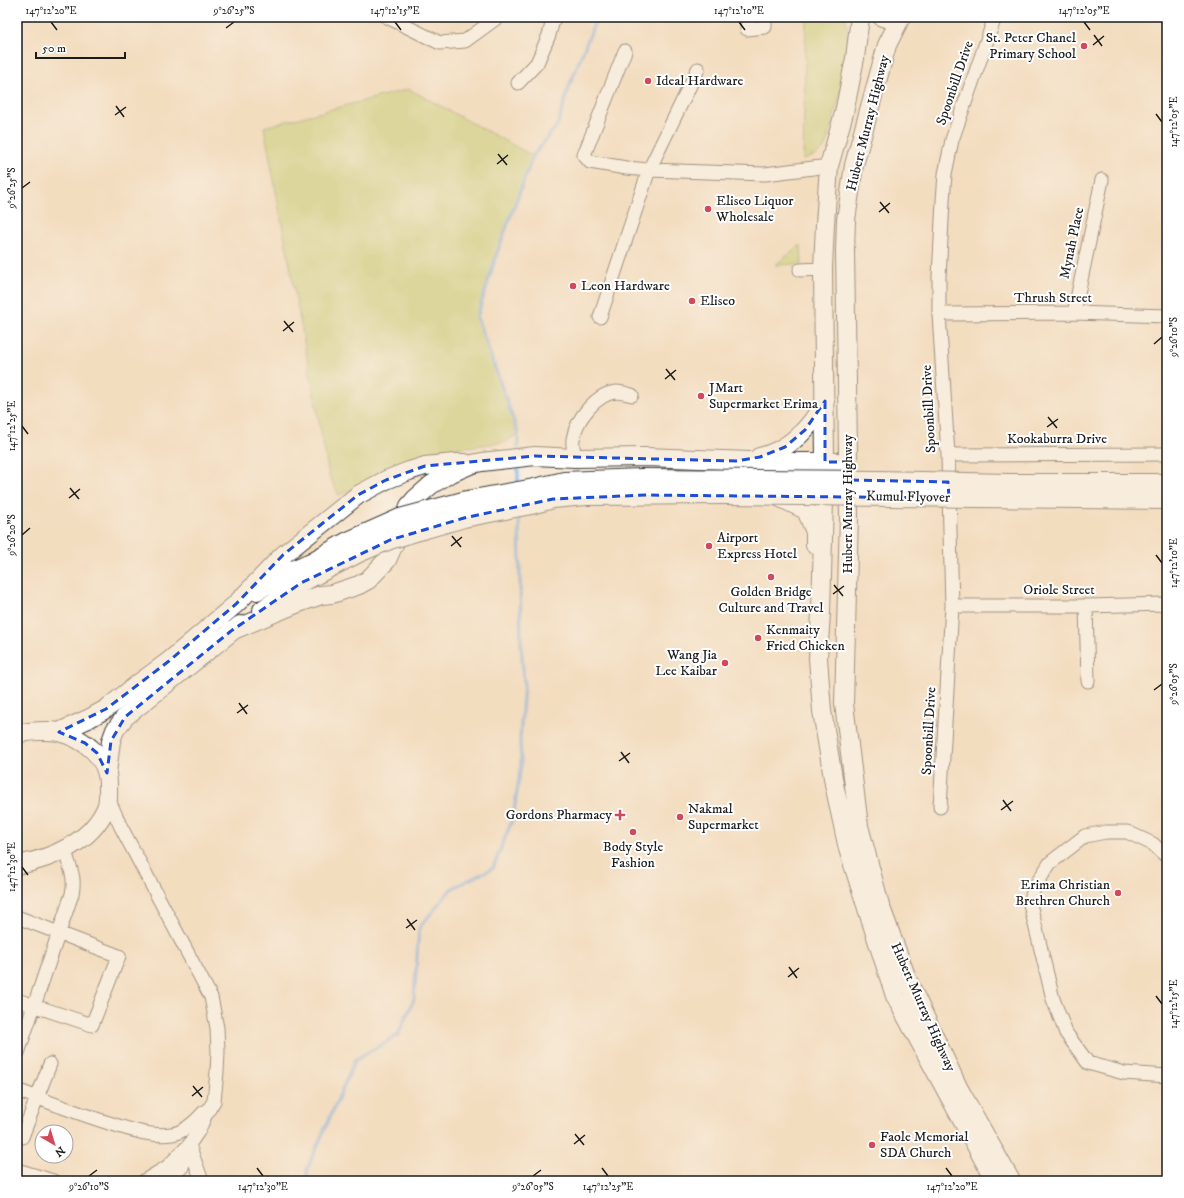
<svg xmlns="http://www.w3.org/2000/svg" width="1184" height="1198" font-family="'IM FELL DW Pica',serif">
<rect width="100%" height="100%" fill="#fff"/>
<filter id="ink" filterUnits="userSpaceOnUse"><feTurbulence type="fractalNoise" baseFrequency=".025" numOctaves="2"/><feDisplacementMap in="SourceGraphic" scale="8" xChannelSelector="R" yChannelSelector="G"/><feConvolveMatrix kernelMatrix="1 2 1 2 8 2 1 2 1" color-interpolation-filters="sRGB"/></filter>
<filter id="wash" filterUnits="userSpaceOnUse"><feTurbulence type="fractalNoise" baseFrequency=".012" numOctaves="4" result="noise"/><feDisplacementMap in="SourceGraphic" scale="16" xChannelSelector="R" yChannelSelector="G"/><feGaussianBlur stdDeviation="0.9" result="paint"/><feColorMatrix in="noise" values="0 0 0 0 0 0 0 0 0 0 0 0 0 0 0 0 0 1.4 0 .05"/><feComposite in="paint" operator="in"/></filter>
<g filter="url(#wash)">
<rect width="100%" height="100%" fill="#f3ddbf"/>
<path fill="#c1cf71" stroke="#6e7646" d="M806,17H846C851,54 841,94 830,130C828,135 827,143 824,148C821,153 810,158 803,160Z
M409,89L533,156L497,253L477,317L518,433L506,442L432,451L339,495L329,475L264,127Z
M801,245L802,264L775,265Z"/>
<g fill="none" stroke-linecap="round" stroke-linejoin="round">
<path stroke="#75a9e2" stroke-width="3.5" d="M518,454V433L477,317L497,253L533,156L558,124L568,89L597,17
M518,464V486
M306,1181L308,1167L355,1060L398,1035L414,999L419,928L451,889L493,868L513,818L521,765L520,739L524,684L521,644L519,512"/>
</g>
</g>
<g filter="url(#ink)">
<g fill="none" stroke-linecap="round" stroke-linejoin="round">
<defs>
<path id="minor" d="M387,17L440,43L465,41L498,17
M748,17L747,29L765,27V17
M625,51L584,155L590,162L626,168L649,170L765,174L829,166
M518,83L537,63L549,35L554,17
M800,270L823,269
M1074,313L1102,180
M939,314L1074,313L1167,316
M600,317L649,170L698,69
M948,455L1167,454
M575,458C574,452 572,444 573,439C576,420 596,393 617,392C621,392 627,394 632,395
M952,606H1086L1167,604
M1086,606L1088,681
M108,798L121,827L211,997L217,1028L218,1052L217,1072L214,1101L206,1114L199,1130L189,1145L182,1167L167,1181
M940,807L952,606L948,455L939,314V277L943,201L945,174L952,140L995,17
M1167,857L1153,844L1127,832H1106L1085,836L1050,863L1034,888L1030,904L1053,999L1066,1033L1088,1063L1124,1073L1167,1076
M17,917L119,956L92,1025L17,1000
M18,1053L72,894C76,875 69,868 65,850
M17,1090C48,1102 80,1114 112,1124C131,1130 152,1137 172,1134C185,1132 196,1121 204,1112
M17,1135L22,1137L50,1064
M17,1170L53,1181
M144,1181L167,1167L189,1145L202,1181"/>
<path id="highway" d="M860,17L855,58L844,113L829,166L825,224L823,269L825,462L821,613L818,658L822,711L834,784L848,849L895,996L995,1181
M882,17L886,18L896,17
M901,17L887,45L854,165L846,220L845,250L849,516L844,704L859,826L880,905L908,981L959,1089L1011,1181
M759,457C789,451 811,427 825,401
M774,495L806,510L815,532V545
M257,591L287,572L311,562
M262,610L301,583L316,575
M231,631L296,604L321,595L332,594L359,585L368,580L387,560L402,526L409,506L415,499L431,485L449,474L472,464L482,462L535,456L575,458L646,457L774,462H837
M59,732L88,719L106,709L139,683L169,661L236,604L283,555L358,495L386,480L409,471L425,466L454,463H465
M17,734C27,731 50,730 59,732C85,739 109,757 108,786C108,793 109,801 106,808C91,842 52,859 17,865
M107,773L111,741L115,730L125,717L240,625"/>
</defs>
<use href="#minor" stroke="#3c3934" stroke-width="15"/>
<use href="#highway" stroke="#3c3934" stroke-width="20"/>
<use href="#minor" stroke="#fff" stroke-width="13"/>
<use href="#highway" stroke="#fff" stroke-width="18"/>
<defs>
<path id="highway-bridge" d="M311,562L346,542L400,518L467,500L534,488L564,481L641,478L878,480L1008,483H1167
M316,575L359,553L390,540L416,532L464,518L531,505L553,499L586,496L723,495L1167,500"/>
</defs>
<use href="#highway-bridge" stroke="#3c3934" stroke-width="20" stroke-linecap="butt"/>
<use href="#highway-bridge" stroke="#fff" stroke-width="18"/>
</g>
</g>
<path d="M0 0H1184V1198H0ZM825,401V462H848L849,480L948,482L949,498L646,495L553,499L464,518L390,540L301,583L231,631L125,717L111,741L107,773L97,753L85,743L59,732L106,709L169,661L236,604L283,555L358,495L386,480L425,466L535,456L736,461L760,457L785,447L805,430Z" fill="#f3ddbf" fill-opacity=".55" fill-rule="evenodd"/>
<path fill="none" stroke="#1d4ed8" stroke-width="3" stroke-dasharray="8 5" stroke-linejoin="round" d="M825,401V462H848L849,480L948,482L949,498L646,495L553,499L464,518L390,540L301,583L231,631L125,717L111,741L107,773L97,753L85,743L59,732L106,709L169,661L236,604L283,555L358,495L386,480L425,466L535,456L736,461L760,457L785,447L805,430Z"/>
<path fill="none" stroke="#1c1c1c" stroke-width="1.5" d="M51,22L57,30M395,22L401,30M739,22L745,30M1084,22L1090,30M226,28L234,22M1094,35L1102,46M1093,45L1104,36M116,106L124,117M1156,114L1162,122M115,115L126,107M498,154L507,165M497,164L508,155M22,188L30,182M880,202L889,213M879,212L890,203M284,321L293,332M283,331L294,322M1154,344L1162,337M666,369L675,380M665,379L676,370M1048,417L1057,428M22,426L28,434M1047,427L1058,419M70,488L79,499M69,498L80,489M22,535L30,528M452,536L461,547M451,546L462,537M1156,555L1162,563M834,585L843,596M833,594L844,586M1154,690L1162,684M239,703L247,714M237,713L248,705M621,752L629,763M619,761L630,753M1003,800L1011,811M1001,810L1013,801M22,867L28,875M407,919L415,930M406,928L417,920M789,967L797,978M788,977L799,968M1156,996L1162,1004M193,1086L202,1097M192,1096L203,1087M575,1134L584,1145M574,1144L585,1135M257,1168L263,1176M602,1168L608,1176M946,1168L952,1176M89,1176L97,1170M533,1176L541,1170"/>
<g fill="#d1495b" stroke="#fff" stroke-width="1.5">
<circle cx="1084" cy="46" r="4"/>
<circle cx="648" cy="81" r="4"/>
<circle cx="708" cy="209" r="4"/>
<circle cx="573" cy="286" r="4"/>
<circle cx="692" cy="301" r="4"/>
<circle cx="701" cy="396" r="4"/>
<circle cx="709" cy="546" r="4"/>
<circle cx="771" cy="577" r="4"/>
<circle cx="758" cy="638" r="4"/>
<circle cx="725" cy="663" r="4"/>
<path d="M618 809h4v4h4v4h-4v4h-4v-4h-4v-4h4z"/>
<circle cx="680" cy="817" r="4"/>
<circle cx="633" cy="832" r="4"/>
<circle cx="1118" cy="893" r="4"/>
<circle cx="872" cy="1145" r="4"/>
</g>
<g text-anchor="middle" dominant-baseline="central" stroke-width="4" stroke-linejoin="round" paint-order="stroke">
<g font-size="14" fill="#1c1c1c" stroke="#fff" text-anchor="start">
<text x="1076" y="38" text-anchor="end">St. Peter Chanel<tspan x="1076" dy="16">Primary School</tspan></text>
<text x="656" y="81">Ideal Hardware</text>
<text x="716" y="201">Eliseo Liquor<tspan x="716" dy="16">Wholesale</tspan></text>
<text x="581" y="286">Leon Hardware</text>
<text x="700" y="301">Eliseo</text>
<text x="709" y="388">JMart<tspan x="709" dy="16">Supermarket Erima</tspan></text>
<text x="717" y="538">Airport<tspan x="717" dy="16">Express Hotel</tspan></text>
<text x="771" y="592" text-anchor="middle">Golden Bridge<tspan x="771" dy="16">Culture and Travel</tspan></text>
<text x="766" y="630">Kenmaity<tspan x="766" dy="16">Fried Chicken</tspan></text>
<text x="717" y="655" text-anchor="end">Wang Jia<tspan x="717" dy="16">Lee Kaibar</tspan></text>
<text x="688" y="809">Nakmal<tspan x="688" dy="16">Supermarket</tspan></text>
<text x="612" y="815" text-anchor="end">Gordons Pharmacy</text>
<text x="633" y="847" text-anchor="middle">Body Style<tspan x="633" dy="16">Fashion</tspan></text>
<text x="1110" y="885" text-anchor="end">Erima Christian<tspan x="1110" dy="16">Brethren Church</tspan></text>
<text x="880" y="1137">Faole Memorial<tspan x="880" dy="16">SDA Church</tspan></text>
</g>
<g font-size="14" fill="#1c1c1c" stroke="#fff">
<text transform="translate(955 83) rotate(-71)">Spoonbill Drive</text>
<text transform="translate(868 123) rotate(-76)">Hubert Murray Highway</text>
<text transform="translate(1072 243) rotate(-78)">Mynah Place</text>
<text x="1053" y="298">Thrush Street</text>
<text transform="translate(929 409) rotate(-93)">Spoonbill Drive</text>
<text x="1057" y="439">Kookaburra Drive</text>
<text transform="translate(908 497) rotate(1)">Kumul Flyover</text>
<text transform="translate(848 504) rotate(-90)">Hubert Murray Highway</text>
<text x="1059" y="590">Oriole Street</text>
<text transform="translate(929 731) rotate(-87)">Spoonbill Drive</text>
<text transform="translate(923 1007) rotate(66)">Hubert Murray Highway</text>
</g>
</g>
<rect width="1184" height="1198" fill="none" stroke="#fff" stroke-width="44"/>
<g transform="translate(54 1144) rotate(142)"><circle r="19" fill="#ffffff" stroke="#a4a4a4"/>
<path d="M0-3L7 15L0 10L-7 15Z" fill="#d1495b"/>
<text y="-6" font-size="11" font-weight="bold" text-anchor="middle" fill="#1c1c1c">N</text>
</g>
<path d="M36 52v6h89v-6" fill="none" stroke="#1c1c1c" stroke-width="2"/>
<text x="42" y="52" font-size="12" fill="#1c1c1c" stroke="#ffffff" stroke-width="3" paint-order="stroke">50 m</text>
<rect x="22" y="22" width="1140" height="1154" fill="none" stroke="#1c1c1c" stroke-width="1.5"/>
<g font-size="10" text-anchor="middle" fill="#1c1c1c">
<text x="51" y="14">147°12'20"E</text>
<text x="234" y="14">9°26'25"S</text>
<text x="395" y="14">147°12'15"E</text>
<text x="739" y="14">147°12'10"E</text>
<text x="1084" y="14">147°12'05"E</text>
<text transform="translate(1173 122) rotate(-90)" y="4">147°12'05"E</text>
<text transform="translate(11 188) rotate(-90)" y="4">9°26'25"S</text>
<text transform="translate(1173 337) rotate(-90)" y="4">9°26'10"S</text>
<text transform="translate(11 426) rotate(-90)" y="4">147°12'25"E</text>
<text transform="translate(11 535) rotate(-90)" y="4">9°26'20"S</text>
<text transform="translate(1173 563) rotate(-90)" y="4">147°12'10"E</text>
<text transform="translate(1173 684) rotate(-90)" y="4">9°26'05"S</text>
<text transform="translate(11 867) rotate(-90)" y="4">147°12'30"E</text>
<text transform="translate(1173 1004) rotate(-90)" y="4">147°12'15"E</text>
<text x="89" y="1190">9°26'10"S</text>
<text x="263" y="1190">147°12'30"E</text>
<text x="533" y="1190">9°26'05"S</text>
<text x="608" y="1190">147°12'25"E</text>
<text x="952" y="1190">147°12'20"E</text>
</g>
</svg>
